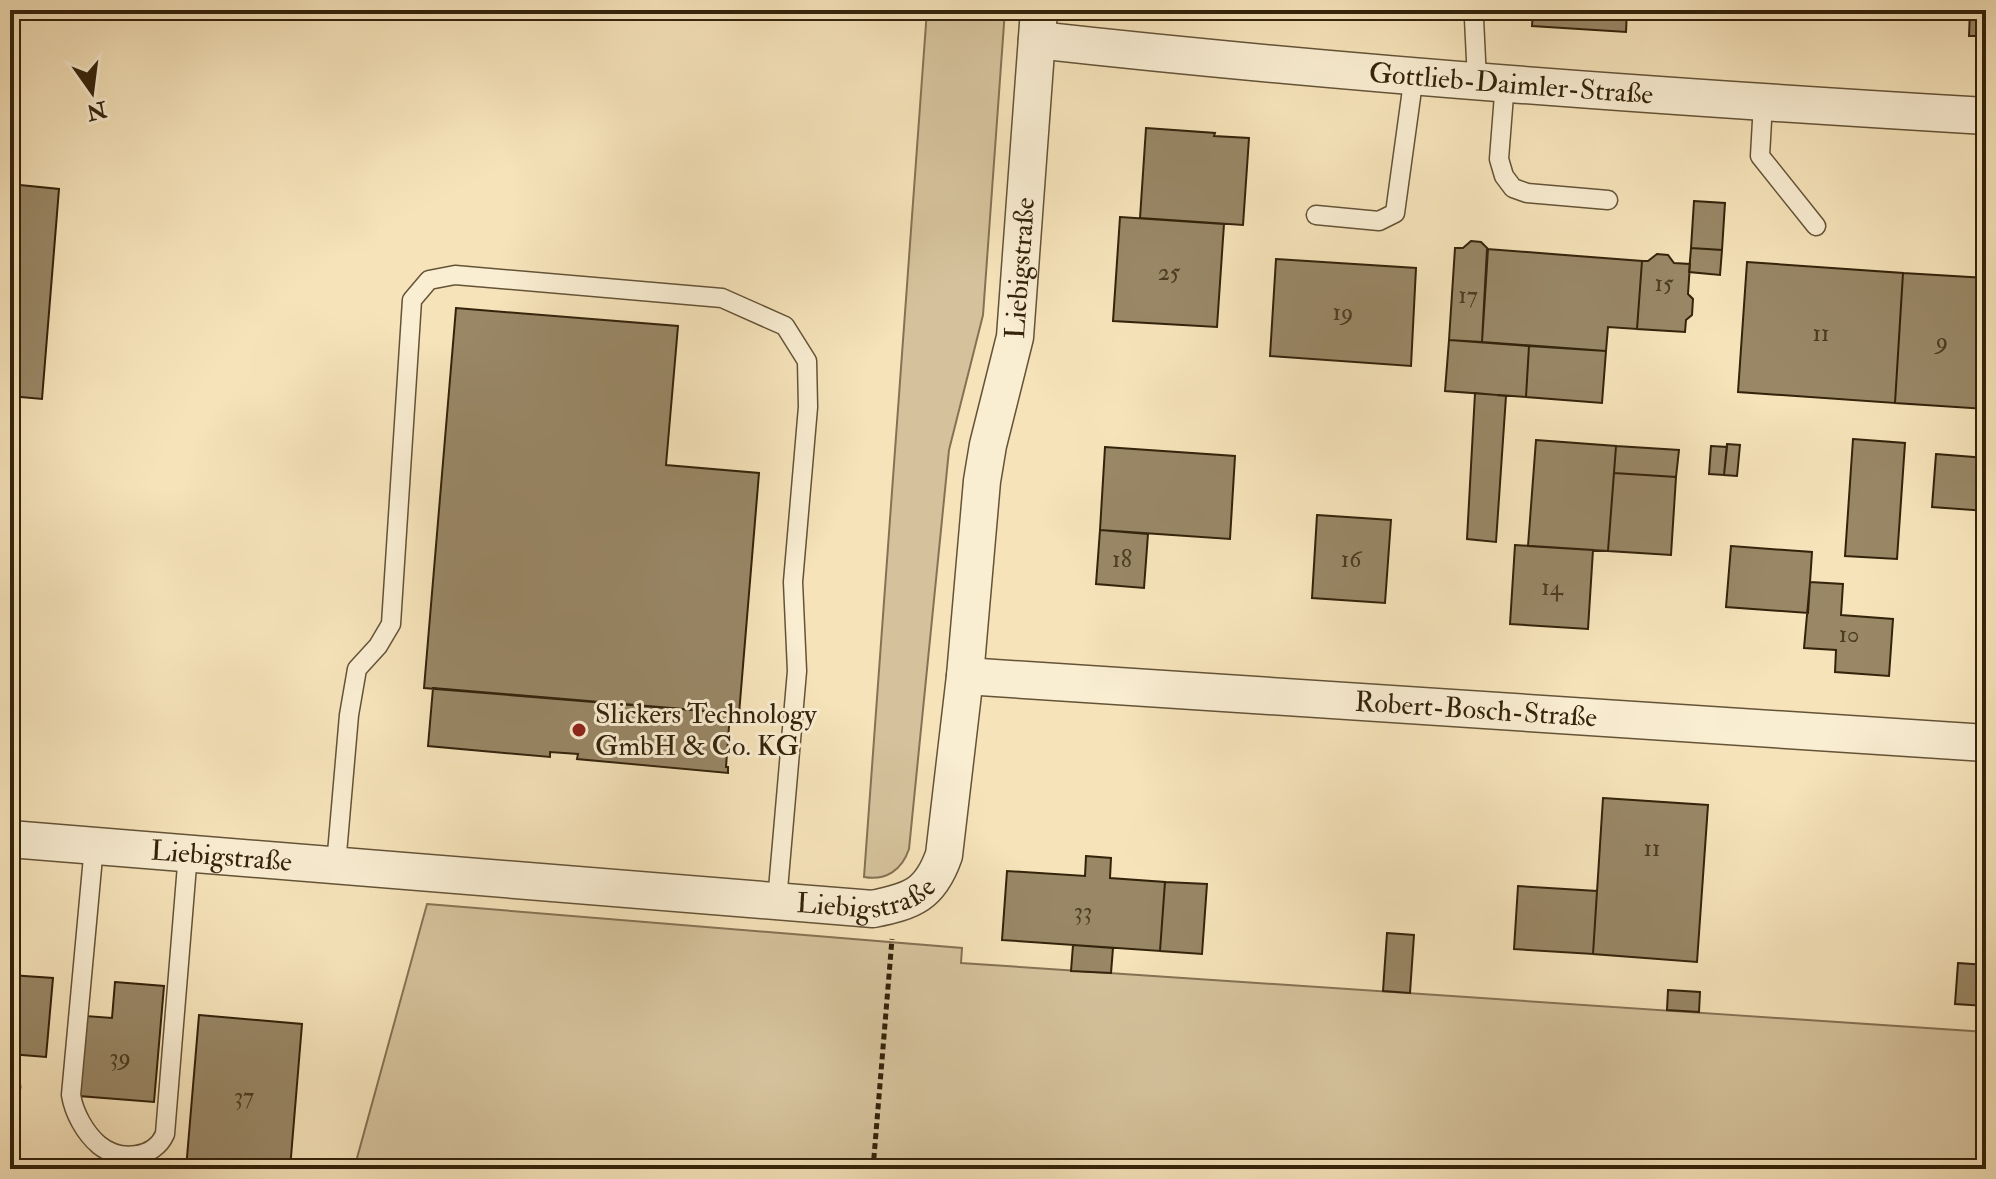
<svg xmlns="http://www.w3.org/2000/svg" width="1996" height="1179" font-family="'IM FELL Double Pica',serif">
<rect width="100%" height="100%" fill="#f6e3ba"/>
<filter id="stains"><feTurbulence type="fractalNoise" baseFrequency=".0025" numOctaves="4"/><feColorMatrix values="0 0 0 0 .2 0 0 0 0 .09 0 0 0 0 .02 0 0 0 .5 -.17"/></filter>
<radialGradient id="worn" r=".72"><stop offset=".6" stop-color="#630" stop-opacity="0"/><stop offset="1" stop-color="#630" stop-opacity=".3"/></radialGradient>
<path fill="#d5c29c" stroke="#847254" stroke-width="2" d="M927,10H1005L983,315L949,450L909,849C902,870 886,881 864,877Z
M427,904L962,948L961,963L1986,1032V1169H354Z"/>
<path fill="#998766" stroke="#34230b" stroke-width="2" d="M544,10H619L544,14Z
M1533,10H1627L1626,32L1532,26Z
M1970,10H1986V36H1969Z
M1146,128L1215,133L1214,136L1249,138L1243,225L1140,218Z
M10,184L59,189L42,399L10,396Z
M1694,201L1725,203L1722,250L1691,248Z
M1120,217L1224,224L1217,327L1113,321Z
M1471,241L1481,242L1488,249L1482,342L1449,340L1455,248H1463Z
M1691,248L1722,250L1720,275L1689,272Z
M1487,249L1642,261L1637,329L1608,327L1606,351L1482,342Z
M1657,254L1668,255L1674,263L1690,264L1688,294L1693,299L1692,315L1686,320L1685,332L1637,329L1642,261H1648Z
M1276,259L1416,268L1411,366L1270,356Z
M1747,262L1903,273L1895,403L1738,392Z
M1903,273L1986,278V409L1895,403Z
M456,308L678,326L666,465L759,473L739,714L424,688Z
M1449,340L1529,346L1526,397L1445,391Z
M1529,346L1606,351L1602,403L1526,397Z
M1475,393L1506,396L1496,542L1467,539Z
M1853,439L1905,443L1897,559L1845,556Z
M1536,440L1616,446L1608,551L1528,546Z
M1727,444L1740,445L1737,476L1724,475Z
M1616,446L1679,450L1676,477L1614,473Z
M1711,446L1727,447L1724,475L1709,474Z
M1105,447L1235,456L1230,539L1100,530Z
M1936,454L1986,458V511L1932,507Z
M1614,473L1676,477L1671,555L1608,551Z
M1317,515L1391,520L1385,603L1312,598Z
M1100,530L1148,534L1144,588L1096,584Z
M1515,545L1593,550L1588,629L1510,624Z
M1731,546L1812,552L1808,613L1726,607Z
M1810,582L1843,584L1841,615L1893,619L1889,676L1835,672L1836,650L1804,648Z
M433,688L730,713L726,767H728V773L577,759L578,754L550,752V757L428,746Z
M1603,798L1708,805L1697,962L1593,954Z
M1086,856L1111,858L1110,878L1165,882L1160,951L1002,940L1007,871L1085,876Z
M1165,882L1207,884L1202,954L1160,951Z
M1518,886L1597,891L1593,954L1514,949Z
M1387,933L1414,935L1410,993L1383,991Z
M1073,945L1113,948L1111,973L1071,971Z
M1958,963L1986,965V1006L1955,1004Z
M10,975L53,978L46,1057L10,1054Z
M115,982L164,986L154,1102L79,1096L86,1016L112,1018Z
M1668,990L1700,992L1699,1012L1667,1010Z
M199,1015L302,1024L290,1169H186Z"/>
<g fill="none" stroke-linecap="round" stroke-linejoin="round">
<defs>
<path id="lane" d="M1474,19L1477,80
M1505,82L1499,159L1504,176L1513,188L1527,193L1608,200
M1763,103L1760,156L1816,226
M1316,215L1379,221L1395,213L1414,75
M94,846L71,1095C74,1113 85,1133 99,1145C120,1162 154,1159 165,1134L188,853
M336,865L349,715L357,669L378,646L391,624L412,300L429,280L455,275L722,298L785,326L807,361L808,407L793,582L797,671L777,901
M10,1087H11"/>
<g id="street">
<path id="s1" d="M1037,40C1352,75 1669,97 1986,116"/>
<path id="s2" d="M965,676L1986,743"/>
<path id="s3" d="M10,839L873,909C912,901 930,895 944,855L965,676L982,481L988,445L1015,337L1039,10"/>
</g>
</defs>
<use href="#lane" stroke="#645337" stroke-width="21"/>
<use href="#street" stroke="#645337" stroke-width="39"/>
<path stroke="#34230b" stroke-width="5" stroke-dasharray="6 4" stroke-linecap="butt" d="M873,1169L892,939"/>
<use href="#lane" stroke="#f9edd2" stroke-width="18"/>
<use href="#street" stroke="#f9edd2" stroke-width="36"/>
</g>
<circle fill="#8f2418" stroke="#f9edd2" stroke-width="3" cx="579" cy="730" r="8"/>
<g text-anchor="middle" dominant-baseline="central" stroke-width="6" stroke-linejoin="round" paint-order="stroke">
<g font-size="24" fill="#4d3c22">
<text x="1169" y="272">25</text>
<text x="1664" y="283">15</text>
<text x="1468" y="295">17</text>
<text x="1343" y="312">19</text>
<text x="1821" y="333">11</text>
<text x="1942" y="341">9</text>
<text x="1122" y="559">18</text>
<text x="1351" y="559">16</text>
<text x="1552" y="587">14</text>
<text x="1849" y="634">10</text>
<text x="1652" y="848">11</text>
<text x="1083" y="911">33</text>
<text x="120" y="1057">39</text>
<text x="244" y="1096">37</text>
</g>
<g font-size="28" fill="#34230b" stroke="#f9edd2">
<text stroke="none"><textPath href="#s1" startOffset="476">Gottlieb-Daimler-Straße</textPath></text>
<text stroke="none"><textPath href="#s3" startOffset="1554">Liebigstraße</textPath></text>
<text stroke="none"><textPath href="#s2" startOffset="512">Robert-Bosch-Straße</textPath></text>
<text stroke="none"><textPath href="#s3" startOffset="212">Liebigstraße</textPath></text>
<text stroke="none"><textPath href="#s3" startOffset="860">Liebigstraße</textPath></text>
</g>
<g font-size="28" fill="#34230b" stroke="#f9edd2" text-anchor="start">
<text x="595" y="714">Slickers Technology<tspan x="595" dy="32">GmbH &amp; Co. KG</tspan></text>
</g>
</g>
<rect width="1996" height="1179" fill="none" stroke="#f6e3ba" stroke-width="40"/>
<rect x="12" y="12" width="1972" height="1155" fill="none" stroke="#34230b" stroke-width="4"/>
<rect x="20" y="20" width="1956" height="1139" fill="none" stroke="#34230b" stroke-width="2"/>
<g transform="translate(92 92) rotate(166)" stroke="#f9edd2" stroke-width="6" paint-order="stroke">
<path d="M0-6L14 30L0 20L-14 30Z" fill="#34230b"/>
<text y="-12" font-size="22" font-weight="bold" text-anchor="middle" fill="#34230b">N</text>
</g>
<rect width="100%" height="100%" filter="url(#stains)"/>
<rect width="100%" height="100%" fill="url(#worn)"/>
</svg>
